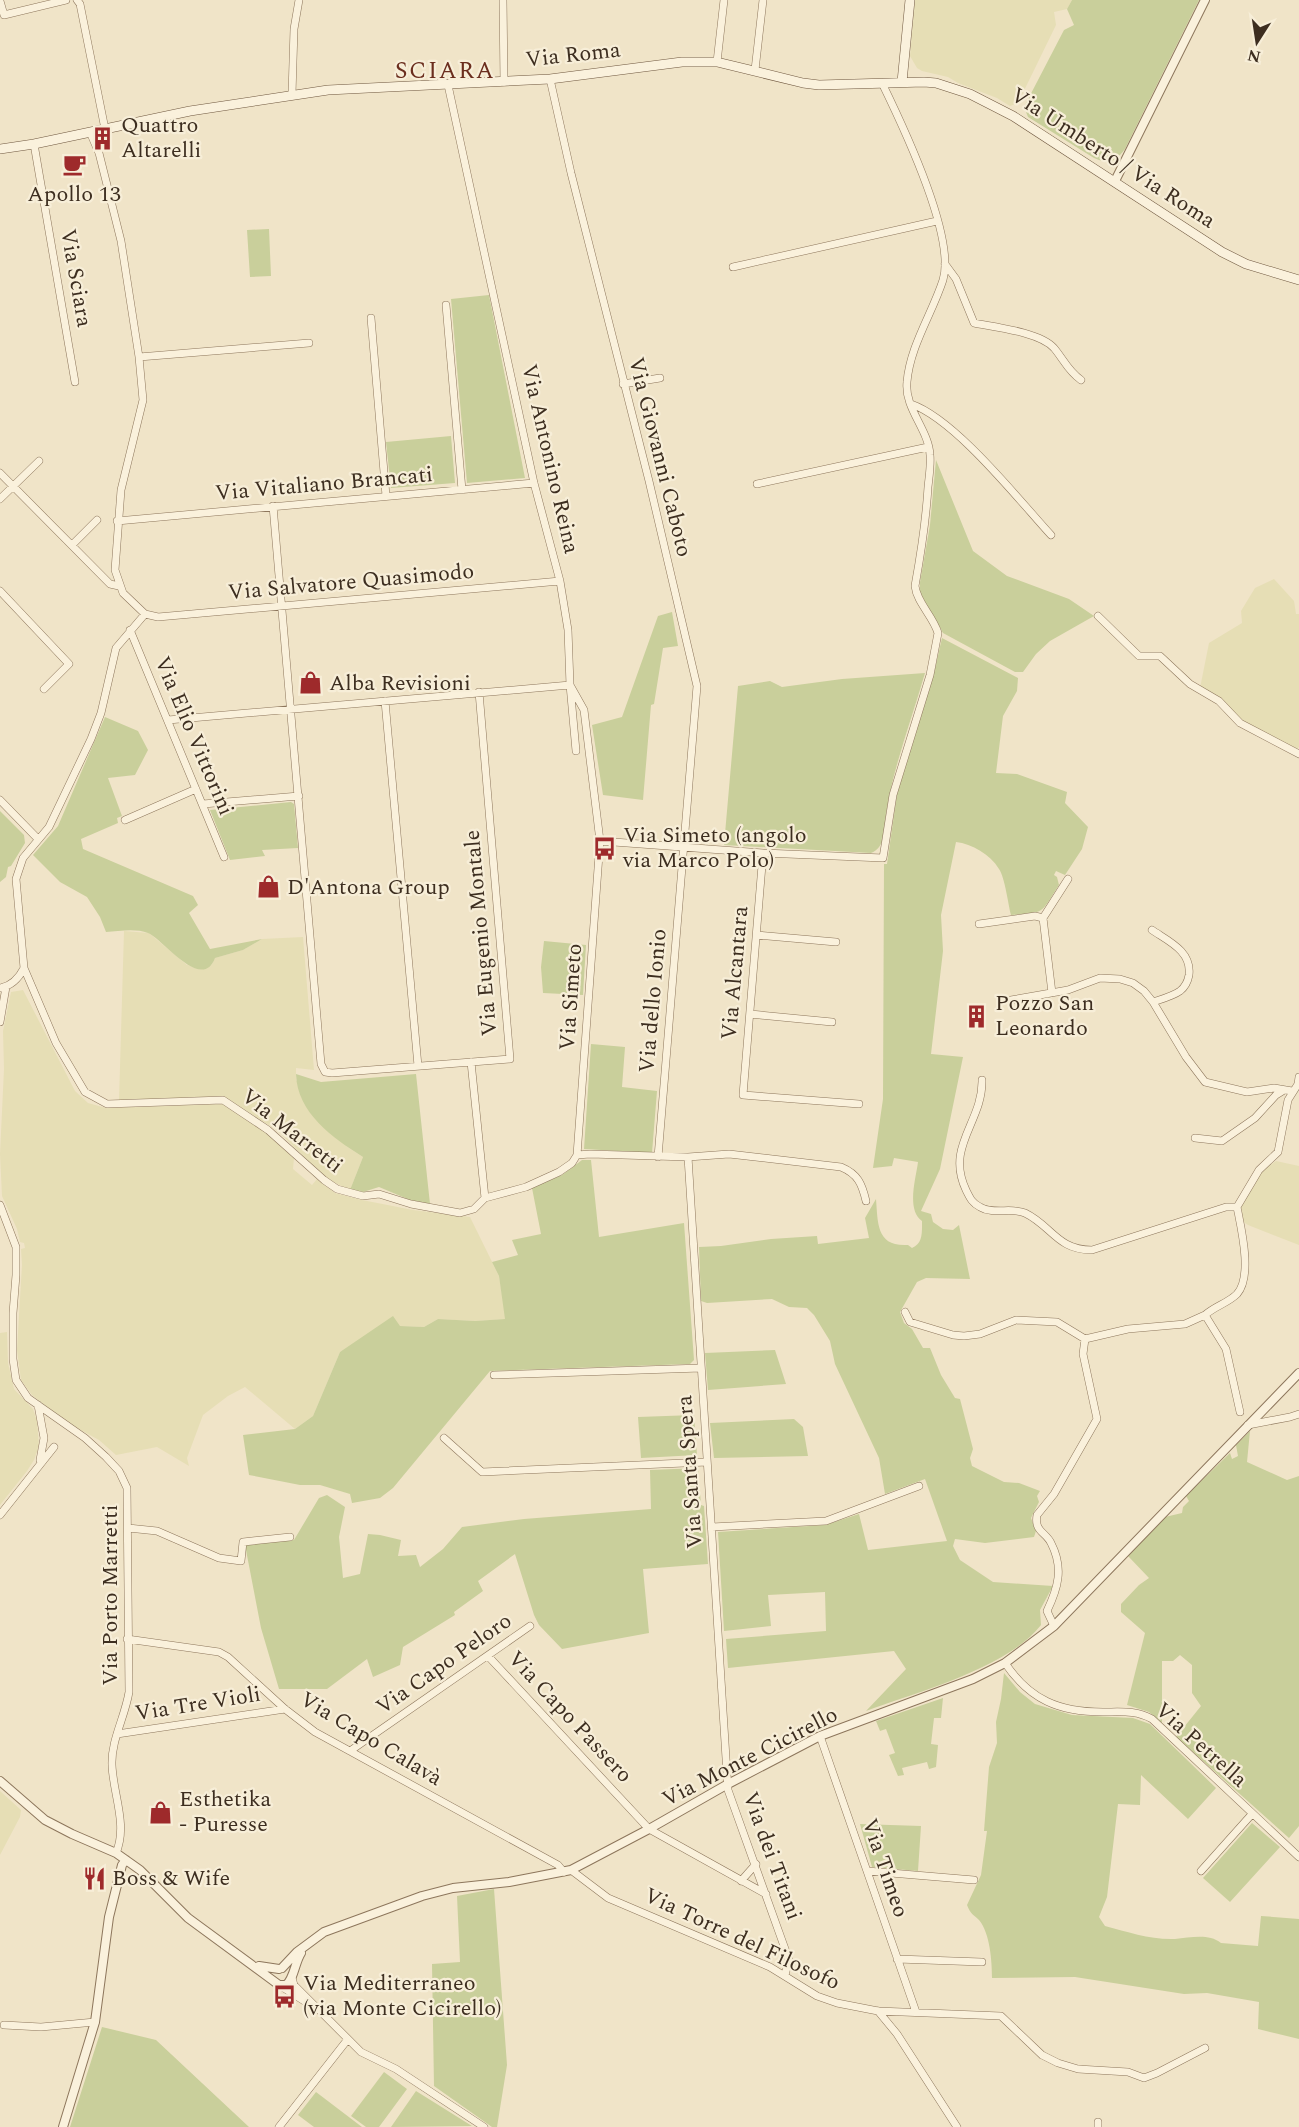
<svg xmlns="http://www.w3.org/2000/svg" width="1299" height="2127" font-family="Spectral,serif">
<rect width="100%" height="100%" fill="#f0e4c8"/>
<path fill="#e6deb5" d="M915,0H1072L1067,9L1054,12L1056,25L1018,103L1010,106L997,98L958,83L948,77L922,71L917,68L910,56Z
M1274,579L1294,601L1296,614H1299V747L1296,750L1244,722L1200,688L1209,643L1242,623L1241,611L1255,588Z
M124,931L149,933L187,965L206,968L212,964L215,958L243,950L262,939L303,937L314,1070L296,1068V1080L346,1146L363,1157L350,1190L325,1178L278,1131L223,1096L119,1101Z
M23,990L75,1091L88,1103L106,1108L226,1104L266,1132L294,1158L293,1169L312,1185L317,1179L335,1193L362,1200L413,1210L470,1217L499,1276L506,1319L475,1321L438,1319L424,1327L400,1326L340,1352L313,1416L295,1429L245,1387L228,1396L203,1415L187,1458L189,1466L157,1447L116,1455L99,1440L66,1422L32,1395L21,1380L17,1350L22,1265L21,1249L25,1248L24,1243L20,1242L17,1229L2,1196L0,1154L4,1069L3,1031L11,992Z
M1276,1161L1299,1166V1245L1248,1225L1242,1221L1241,1205L1262,1171Z
M7,1332L8,1363L14,1389L33,1409L37,1421L39,1446L34,1460L27,1471L0,1505V1333Z
M0,1791L21,1810L20,1817L0,1855Z"/>
<path fill="#c9cf9b" d="M1072,0H1199L1125,149C1115,162 1109,165 1094,158L1028,117L1024,107L1064,30L1074,25L1067,9Z
M269,229L271,276L250,277L247,230Z
M489,295L525,478L467,483L451,299Z
M451,436L455,483L391,488L386,442Z
M936,460L973,551L1007,576L1069,599L1094,616L1050,641L1036,654L1023,672H1015L943,633L920,593V582L930,525Z
M672,612L678,646L663,648L654,704L651,705L643,800L603,795L592,725L622,717L658,616Z
M942,638L1018,678L1017,691L1003,716L996,773L1017,774L1067,792L1065,803L1088,827L1082,849L1065,875L1056,871L1054,875L1057,877L1059,885C1040,914 1047,912 1011,915C1008,903 1005,878 999,869C990,854 972,844 956,842L941,915L943,951L931,1054L963,1057L940,1169L921,1211L931,1214L933,1222L943,1229L953,1230L959,1225L970,1279L926,1278L917,1282L900,1312L904,1323L912,1329L923,1348H930L941,1375L955,1398L960,1399L973,1449L970,1458L972,1466L1004,1482L1019,1483L1040,1491L1037,1496L1039,1502L1031,1518L1036,1531L1034,1537L985,1543L955,1539L953,1546L960,1560L993,1582L1053,1586L1040,1610L1041,1625C1008,1668 917,1692 866,1711L906,1669L894,1651L728,1668L726,1639L826,1631L825,1592L768,1595L771,1626L724,1631L718,1532L825,1525L859,1514L868,1550L947,1541L925,1479L885,1494L879,1458L835,1364L830,1341L814,1315L807,1308L789,1307L772,1299L707,1303L701,1301L699,1247L721,1246L771,1239L817,1236L818,1244L869,1238L865,1218L876,1199C878,1223 876,1247 908,1245L912,1248C923,1244 922,1232 922,1221C906,1210 916,1178 918,1162L894,1158L892,1166L873,1168L883,1099L884,864H887L897,794L933,677Z
M925,673C911,722 891,772 885,822C884,834 884,848 871,853L724,845L738,686L770,681L782,687L842,679Z
M105,717L138,731L148,750L135,775L108,778L122,816L117,818L118,823L81,839L83,849L193,896L198,905L189,913L210,949L262,939L243,950L215,958C202,993 162,938 148,933C136,928 119,931 106,932L100,917L87,897L60,882L33,855L58,826Z
M291,802L294,804L298,848L262,850L265,856L230,860L210,810Z
M0,811L24,835L25,843L11,866L8,867L6,877L0,882Z
M544,941L586,945L583,995L543,993L541,967Z
M591,1044L625,1047L622,1087L657,1091L652,1153L584,1149Z
M296,1074L321,1082L416,1074L430,1204L410,1200L379,1187L363,1192L350,1190L363,1157C333,1138 297,1113 296,1074Z
M582,1160H591L599,1237L684,1223L694,1360L690,1364L490,1371L393,1488L380,1498L352,1503L350,1494L320,1485H300L249,1475L243,1435L295,1429L313,1416L340,1352L393,1316L400,1326L424,1327L438,1319L475,1321L505,1319L499,1276L492,1262L518,1255L512,1240L541,1234L532,1188L562,1175Z
M775,1350L786,1384L708,1390L705,1353Z
M694,1415L697,1455L641,1458L638,1417Z
M794,1419L803,1427L808,1456L714,1458L710,1423Z
M1250,1431L1247,1462L1287,1480L1299,1476V1826L1289,1838L1176,1737L1201,1706L1192,1693V1665L1180,1655L1173,1661H1162V1723L1149,1712L1127,1705L1145,1633L1121,1612V1604L1139,1585L1149,1578L1128,1556L1165,1517L1182,1513L1183,1507L1189,1501L1186,1496L1230,1453L1232,1459L1238,1456L1236,1445Z
M698,1468L701,1505L704,1506L708,1564L643,1569L649,1633L562,1649L539,1625L534,1615L515,1554L478,1581L483,1591L454,1612L455,1615L403,1647L400,1665L373,1677L367,1659L327,1689H279L261,1628L245,1545L294,1540L319,1498L327,1495L345,1507L339,1537L343,1578L360,1574L368,1534L380,1535L401,1540L398,1556L416,1555L420,1567L443,1549L462,1527L524,1519L651,1509L650,1470Z
M1004,1673L1020,1692L1035,1704L1072,1715L1133,1718L1150,1724L1216,1788L1188,1819L1141,1775L1140,1805L1118,1804L1107,1897L1099,1917L1105,1926C1128,1932 1151,1940 1175,1939C1190,1938 1208,1933 1221,1943L1258,1946L1261,1916L1299,1919V2039L1258,2029L1259,2002L1207,1993L1184,1994L1075,1977L992,1978C992,1961 990,1933 979,1920C973,1914 971,1915 967,1905L981,1875L987,1831H984L989,1767L997,1743L996,1722L1001,1699Z
M943,1698L941,1718H934L931,1744L938,1745L936,1767L929,1769L927,1762L902,1768L904,1775L898,1776L889,1755L895,1753L886,1729L880,1731L876,1721Z
M1252,1823L1280,1847L1230,1902L1203,1878Z
M860,1824L921,1826L918,1871L872,1867Z
M494,1889L507,2065L497,2127H492L434,2086L432,1964L460,1962L457,1896Z
M102,2027L156,2040L249,2127H70Z
M384,2072L407,2089L379,2127H366L351,2116Z
M416,2091L472,2126L391,2127Z
M316,2092L362,2127H314L298,2115Z"/>
<g fill="none" stroke-linecap="round" stroke-linejoin="round">
<defs>
<path id="minor" d="M77,0L80,4L105,129
M503,0L504,82
M0,1L4,15L66,0
M717,62L724,0
M755,70L763,0
M550,79L571,173L649,481L697,686L658,1157
M448,85L534,483L560,581L568,630L570,685L584,710L600,841L577,1155
M292,94L294,29L299,0
M90,132L99,153L121,241L139,357L143,400L121,490L115,570L123,593L145,614L158,617L560,581
M34,144L75,382
M945,264L956,279L974,323C994,327 1040,332 1054,348C1064,360 1068,371 1081,380
M733,267L937,221
M446,305L462,490
M371,318L386,496
M139,357L309,343
M623,384L660,378
M911,404C955,419 1018,499 1051,535
M0,473L110,584L119,586
M757,484L928,447
M0,499L39,461
M273,506L321,1064L325,1072L332,1073L510,1059L479,692
M117,521L534,483
M72,545L97,520
M0,591L69,664L44,689
M145,614L116,648L101,713L91,739L49,827L23,858L16,879L24,968L56,1043L85,1092L107,1104L223,1100L268,1130L324,1180L337,1189L363,1196L379,1194L411,1204L460,1213L474,1209L485,1198L526,1187L559,1172L572,1163L577,1155L590,1154L688,1157L729,1154L841,1167C858,1174 862,1184 866,1201
M1098,616L1139,656H1160L1190,684L1219,701L1240,723L1299,754
M130,630L224,857
M385,701L418,1066
M168,720L570,685L576,751
M0,800L38,839
M203,804L299,796
M125,820L196,789
M600,841L763,853L883,858L893,795L930,675L938,633C933,616 917,603 915,586C921,553 926,520 928,487C929,477 931,465 930,455C929,430 904,408 907,382C910,346 932,314 943,280C956,237 902,124 882,83
M763,853L743,1095L859,1104
M979,924L1035,916L1043,918
M1152,930C1168,941 1192,951 1189,975C1188,981 1185,987 1180,991C1173,996 1162,999 1153,1002
M757,935L836,942
M0,988C11,986 19,978 24,968
M1052,993L1043,918L1068,879
M1011,1000L1068,990L1100,978L1120,979L1133,983L1144,991L1153,1002L1186,1057L1205,1082L1247,1092L1274,1088L1292,1091
M750,1014L832,1022
M0,1022L6,987
M471,1062L485,1198
M982,1080C983,1122 945,1146 966,1190C970,1198 972,1203 980,1207C993,1215 1012,1207 1025,1213C1052,1226 1057,1250 1092,1250L1226,1207H1237
M1195,1138L1222,1141L1255,1118L1276,1095L1284,1090
M688,1157L728,1790L789,1960L785,1975
M0,1205L16,1247V1275L13,1313V1359L16,1380L28,1398L85,1438L106,1457L119,1471L127,1488L129,1692C125,1717 111,1740 112,1765C113,1794 128,1825 116,1853
M905,1312L910,1322L953,1335L964,1336L980,1334L1016,1320L1057,1322L1085,1339L1128,1329L1185,1324L1205,1315L1226,1349L1240,1412
M1205,1315C1215,1306 1228,1303 1237,1294C1253,1276 1241,1228 1237,1207L1259,1170L1278,1152L1288,1100L1298,1084L1299,1077
M494,1375L701,1368
M38,1405L44,1438L40,1460
M1248,1425L1290,1417L1299,1414
M444,1438L482,1472L707,1462
M0,1515L54,1447
M712,1527L826,1521L919,1486
M128,1528L157,1531L219,1558L241,1561L243,1542L290,1537
M1054,1626L1047,1611C1058,1588 1064,1568 1051,1543C1046,1532 1034,1532 1037,1515L1054,1494L1097,1419L1083,1354L1085,1339
M127,1639L219,1652L228,1657L285,1709L315,1732L558,1865L564,1872
M488,1656L649,1829L766,1894
M1005,1663C1030,1700 1059,1712 1103,1712C1121,1712 1136,1710 1152,1719L1299,1857
M117,1734L285,1709
M820,1736L916,2012
M350,1751L530,1626
M571,1870L608,1898L770,1967L817,1996L837,2003L878,2011L1001,2016L1042,2055L1058,2063L1078,2069L1128,2072L1144,2078L1157,2073L1205,2048
M867,1871L974,1880
M1201,1871L1252,1814
M741,1881L756,1864
M897,1959L982,1962
M292,1978L294,1985L361,2052L396,2069L484,2127
M279,1985L312,2006
M878,2011L897,2034L957,2127
M4,2025L41,2027L95,2022
M1098,2122V2127
M279,2127L348,2039"/>
<path id="tertiary" d="M1115,181L1205,0
M0,1781L45,1820L72,1834L116,1853L140,1870L188,1918L279,1985H286C294,1979 295,1962 301,1953
M259,1966L279,1969
M282,1968L297,1952L324,1932L422,1896L453,1888L509,1882L571,1870L649,1829L728,1784L820,1736L973,1679L1005,1663L1054,1626L1299,1373
M63,2127L95,2022L109,1917L122,1865L126,1860"/>
<path id="secondary" d="M902,82L910,0
M0,149L34,144L190,111L328,90L550,79L682,62H717L803,83L819,85L924,82L936,83L970,94L1013,116L1222,252L1246,264L1299,280"/>
</defs>
<use href="#minor" stroke="#8d765c" stroke-width="8"/>
<use href="#tertiary" stroke="#8d765c" stroke-width="10"/>
<use href="#secondary" stroke="#6f573f" stroke-width="10"/>
<use href="#minor" stroke="#faf1dc" stroke-width="7"/>
<use href="#tertiary" stroke="#faf1dc" stroke-width="8"/>
<use href="#secondary" stroke="#faf1dc" stroke-width="9"/>
</g>
<defs>
<symbol id="building-bare" viewBox="-9 -9 18 18"><path d="M-4-6H4V6H1V3H-1V6H-4ZM-2.5-4.3h1.7v1.8h-1.7ZM.8-4.3h1.7v1.8H.8ZM-2.5-1h1.7V.8h-1.7ZM.8-1h1.7V.8H.8Z" fill="#9e2a2b" stroke="#f7eed8" stroke-width="2.5" paint-order="stroke"/></symbol>
<symbol id="cafe-bare" viewBox="-9 -9 18 18"><path d="M-5.5-4.5H6V0H3Q3 3.5 0 3.5H-2.5Q-5.5 3.5-5.5 0ZM3-3.2v2h1.7v-2ZM-6 4.5H4V6H-6Z" fill="#9e2a2b" stroke="#f7eed8" stroke-width="2.5" paint-order="stroke"/></symbol>
<symbol id="shop-bare" viewBox="-9 -9 18 18"><path d="M-5-2.5h2.3a2.7 3.5 0 0 1 5.4 0H5L5.5 6h-11ZM-1.5-2.5h3a1.5 2.3 0 0 0-3 0Z" fill="#9e2a2b" stroke="#f7eed8" stroke-width="2.5" paint-order="stroke"/></symbol>
<symbol id="bus-bare" viewBox="-9 -9 18 18"><path d="M-5-6H5V4H4V6H2V4H-2V6H-4V4H-5ZM-3.5-4V0h7V-4ZM-3.5 1.2v1.5H-2V1.2ZM2 1.2v1.5H3.5V1.2Z" fill="#9e2a2b" stroke="#f7eed8" stroke-width="2.5" paint-order="stroke"/></symbol>
<symbol id="restaurant-bare" viewBox="-9 -9 18 18"><path d="M-5-6h1v4h1v-4h1v4h1v-4h1v5L-1.5 .5V6h-2V.5L-5-1ZM5-6V6H3V1.5H1.5Q1.5-4 5-6Z" fill="#9e2a2b" stroke="#f7eed8" stroke-width="2.5" paint-order="stroke"/></symbol>
</defs>
<g fill-rule="evenodd">
<use href="#building-bare" x="86" y="122" width="33" height="33"/>
<use href="#cafe-bare" x="58" y="148" width="33" height="33"/>
<use href="#shop-bare" x="294" y="666" width="33" height="33"/>
<use href="#bus-bare" x="588" y="832" width="33" height="33"/>
<use href="#shop-bare" x="252" y="870" width="33" height="33"/>
<use href="#building-bare" x="960" y="1000" width="33" height="33"/>
<use href="#shop-bare" x="144" y="1796" width="33" height="33"/>
<use href="#restaurant-bare" x="78" y="1862" width="33" height="33"/>
<use href="#bus-bare" x="268" y="1980" width="33" height="33"/>
</g>
<g text-anchor="middle" dominant-baseline="central" stroke-width="4.5" stroke-linejoin="round" paint-order="stroke">
<g font-size="22" fill="#3d2e20" stroke="#f7eed8">
<text transform="translate(573 55) rotate(-6)">Via Roma</text>
<text transform="translate(1113 158) rotate(33)">Via Umberto / Via Roma</text>
<text transform="translate(76 278) rotate(80)">Via Sciara</text>
<text transform="translate(660 457) rotate(76)">Via Giovanni Caboto</text>
<text transform="translate(550 459) rotate(77)">Via Antonino Reina</text>
<text transform="translate(324 484) rotate(-5)">Via Vitaliano Brancati</text>
<text transform="translate(351 582) rotate(-5)">Via Salvatore Quasimodo</text>
<text transform="translate(194 736) rotate(67)">Via Elio Vittorini</text>
<text transform="translate(481 933) rotate(-95)">Via Eugenio Montale</text>
<text transform="translate(735 973) rotate(-85)">Via Alcantara</text>
<text transform="translate(571 997) rotate(-86)">Via Simeto</text>
<text transform="translate(653 1001) rotate(-85)">Via dello Ionio</text>
<text transform="translate(292 1131) rotate(38)">Via Marretti</text>
<text transform="translate(690 1472) rotate(-94)">Via Santa Spera</text>
<text transform="translate(110 1595) rotate(-90)">Via Porto Marretti</text>
<text transform="translate(444 1664) rotate(-35)">Via Capo Peloro</text>
<text transform="translate(198 1704) rotate(-9)">Via Tre Violi</text>
<text transform="translate(570 1717) rotate(47)">Via Capo Passero</text>
<text transform="translate(371 1739) rotate(31)">Via Capo Calavà</text>
<text transform="translate(1201 1745) rotate(42)">Via Petrella</text>
<text transform="translate(750 1757) rotate(-27)">Via Monte Cicirello</text>
<text transform="translate(772 1856) rotate(70)">Via dei Titani</text>
<text transform="translate(885 1868) rotate(71)">Via Timeo</text>
<text transform="translate(742 1939) rotate(25)">Via Torre del Filosofo</text>
</g>
<g font-size="22" fill="#3d2e20" stroke="#f7eed8" text-anchor="start">
<text x="121" y="125">Quattro<tspan x="121" dy="25">Altarelli</tspan></text>
<text x="74" y="194" text-anchor="middle">Apollo 13</text>
<text x="329" y="683">Alba Revisioni</text>
<text x="623" y="835">Via Simeto (angolo<tspan x="623" dy="25">via Marco Polo)</tspan></text>
<text x="287" y="887">D'Antona Group</text>
<text x="995" y="1003">Pozzo San<tspan x="995" dy="25">Leonardo</tspan></text>
<text x="179" y="1799">Esthetika<tspan x="179" dy="25">- Puresse</tspan></text>
<text x="112" y="1878">Boss &amp; Wife</text>
<text x="303" y="1983">Via Mediterraneo<tspan x="303" dy="25">(via Monte Cicirello)</tspan></text>
</g>
<g font-size="24" letter-spacing="1.5" fill="#6b2e1e" stroke="#f7eed8">
<text x="445" y="71">SCIARA</text>
</g>
</g>
<g transform="translate(1257 42) rotate(192)" stroke="#f7eed8" stroke-width="4.5" paint-order="stroke">
<path d="M0-4.5L10 22L0 15L-10 22Z" fill="#3d2e20"/>
<text y="-9" font-size="16" font-weight="bold" text-anchor="middle" fill="#3d2e20">N</text>
</g>
</svg>
